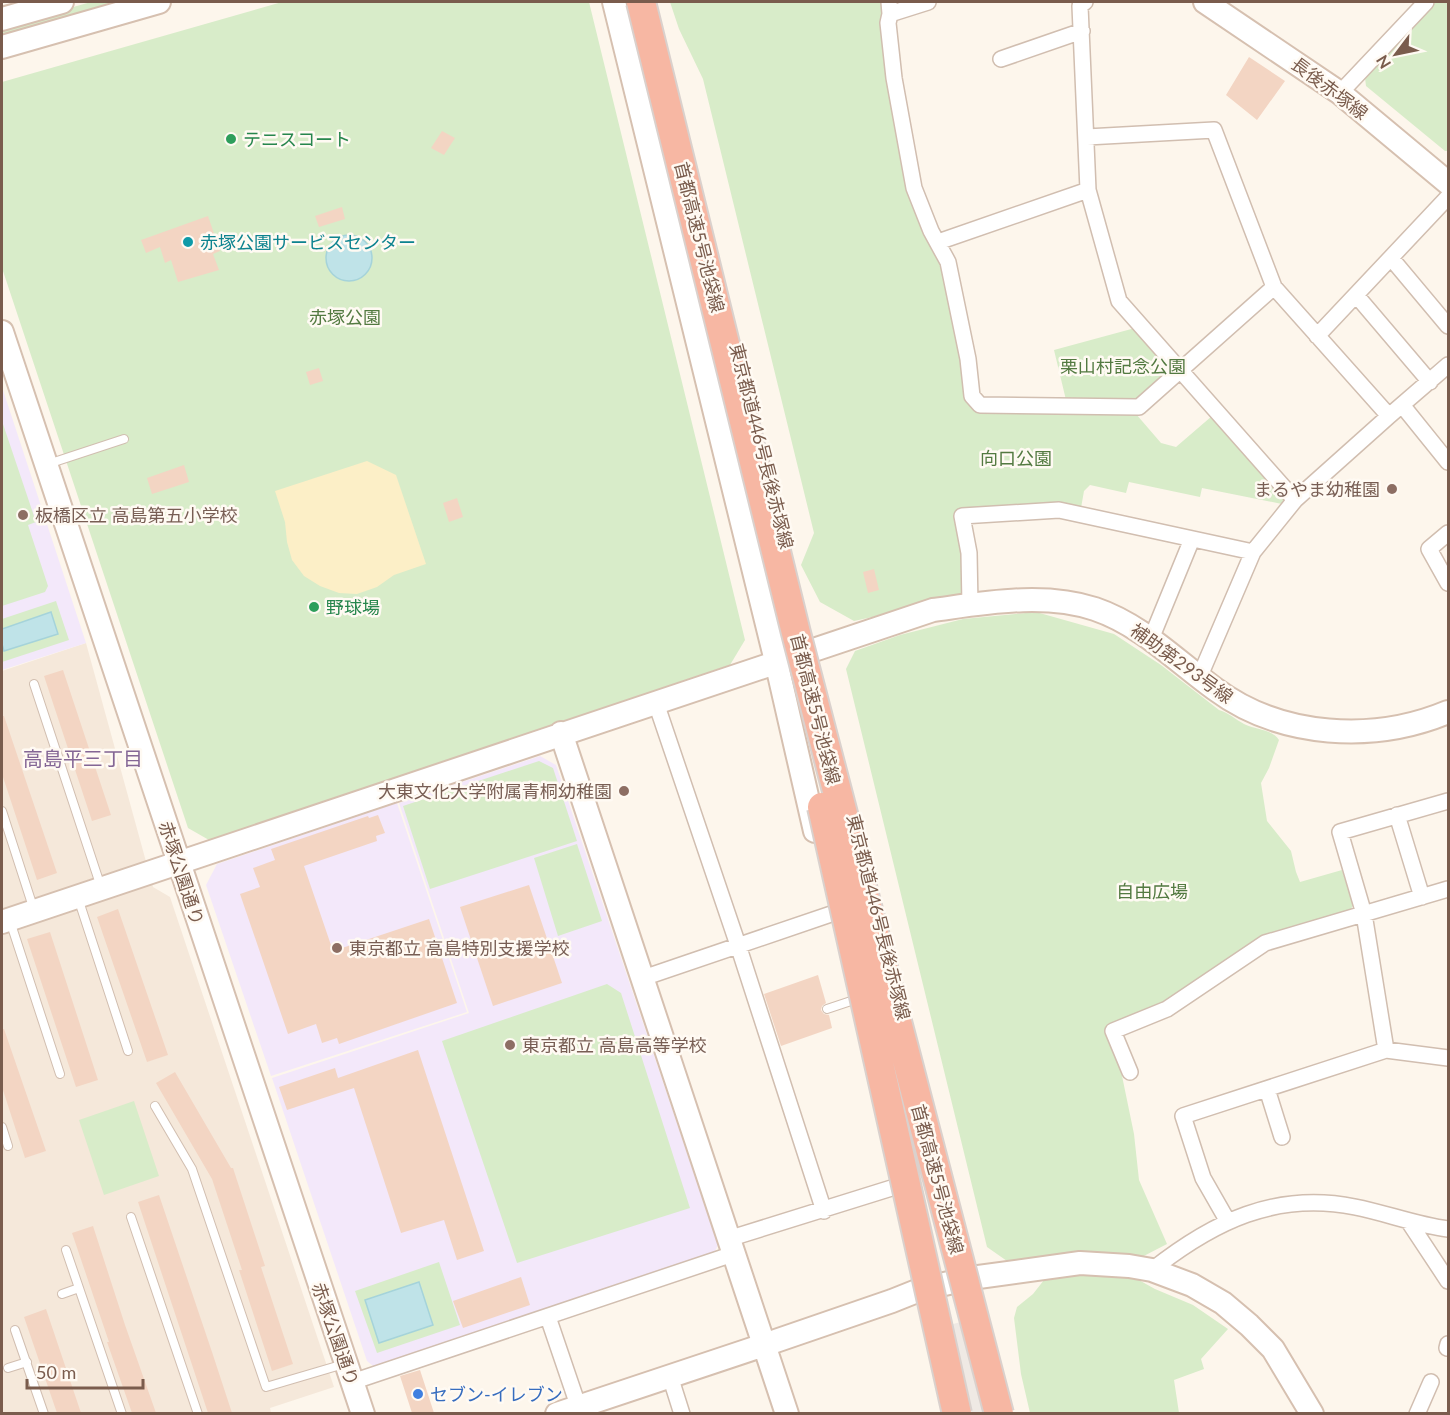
<svg xmlns="http://www.w3.org/2000/svg" width="1450" height="1415" font-family="Lato,'Noto Sans JP',sans-serif">
<rect width="100%" height="100%" fill="#fdf6ec"/>
<path fill="#f5e8da" d="M86,643L153,887L170,897L334,1387L270,1408L271,1413H2V671Z"/>
<path fill="#efe9e4" d="M968,1320L991,1413H968L946,1326Z"/>
<path fill="#f3e8fa" d="M2,387L86,643L2,670Z
M540,756L556,765L718,1245L714,1253L373,1366L367,1361L272,1078L469,1013L399,803Z
M397,803L467,1012L271,1076L206,885L217,864Z"/>
<path fill="#d8ecc9" d="M91,2H128L2,38V27Z
M282,2H589L745,640L730,665L209,840L188,828L2,268V82Z
M670,2H884L885,7L881,15L888,85L907,189L922,230L941,263L961,359L965,398L977,409L1136,414L1161,443L1176,447L1212,416L1284,498L1282,504L1202,488L1200,497L1129,482L1126,493L1090,485L1084,491L1081,508H987L954,512L961,551L962,594L946,596L909,609L854,621L820,602L801,565L814,533L703,79L679,29Z
M1436,2H1448V151H1445L1366,86L1365,78Z
M1135,328L1168,366V373L1142,396L1131,400H1066L1054,350Z
M2,421L36,522L28,525L48,586L45,592L2,606Z
M56,601L69,640L2,662V619Z
M1036,612L1114,634L1161,665L1219,710C1229,713 1235,719 1244,724C1256,730 1272,729 1279,740L1269,768L1261,783L1267,821L1291,851L1296,872L1300,882L1342,870L1353,905L1350,911L1264,936L1155,1008L1104,1030L1121,1071L1134,1134L1139,1180L1167,1244L1136,1260L1007,1261L987,1247L846,669L855,651L900,635L963,619Z
M539,761L553,768L577,841L430,889L403,806Z
M577,844L602,921L558,936L534,858Z
M607,984L621,993L690,1208L517,1263L442,1041Z
M134,1101L159,1176L104,1195L79,1120Z
M439,1262L460,1325L377,1353L355,1291Z
M1076,1272L1128,1274L1155,1289L1193,1305L1228,1329L1201,1359L1204,1369L1174,1380L1179,1413H1030L1021,1374L1014,1318L1017,1307L1033,1294L1044,1280Z"/>
<path fill="#fcefc7" d="M367,461L396,475L426,564L394,575L377,587L357,594L339,593L320,586L304,576L292,560L287,542L285,522L275,491Z"/>
<path fill="#bfe3e8" stroke="#a5d3da" stroke-width="1.5" d="M326 258a23 23 0 1 1 46 0a23 23 0 1 1-46 0Z
M51,612L58,634L4,651L2,644V629Z
M419,1282L433,1325L379,1343L365,1300Z"/>
<path fill="#f3d5c3" d="M1249,57L1285,81L1257,120L1226,95Z
M442,131L455,138L444,155L431,148Z
M342,207L345,219L319,227L315,216Z
M208,216L220,251L213,254L219,270L178,282L171,260L165,263L160,247L146,253L141,240Z
M319,368L323,381L310,385L306,372Z
M184,465L189,482L152,494L147,478Z
M457,498L463,517L449,522L443,503Z
M874,569L879,590L868,593L863,572Z
M63,670L111,815L92,821L44,676Z
M2,716H4L57,873L37,880L2,774Z
M378,815L385,833L376,836L377,841L304,866L333,951L429,919L457,1003L339,1044L337,1038L322,1043L316,1024L288,1034L240,894L260,887L253,868L275,860L271,849L368,816L369,818Z
M529,885L562,983L493,1006L460,907Z
M118,909L168,1055L147,1062L97,917Z
M50,932L98,1080L76,1087L27,939Z
M818,975L826,1003L822,1006L821,1010L824,1014L829,1015L832,1028L781,1046L764,994Z
M2,1029H4L46,1151L25,1158L2,1087Z
M418,1050L484,1251L457,1260L444,1220L401,1233L354,1088L287,1110L279,1087L335,1068L338,1078Z
M175,1072L231,1168H233L265,1266L261,1267L293,1364L272,1371L239,1270H242L212,1179L156,1083Z
M159,1195L212,1352L232,1413H208L138,1202Z
M93,1226L125,1325L156,1413H132L107,1342H109L72,1233Z
M521,1277L530,1305L463,1328L453,1301Z
M46,1309L81,1413H57L24,1317Z
M420,1370L434,1413H412L400,1376Z"/>
<g fill="none" stroke-linecap="round" stroke-linejoin="round">
<defs>
<path id="lane" d="M48,464L124,439
M34,684L101,887
M2,811L34,910
M78,898L128,1051
M10,921L60,1074
M827,1009L854,1000
M155,1106L192,1169L266,1387L344,1364
M2,1127L8,1146
M131,1217L198,1414
M66,1250L122,1414
M62,1294L79,1288
M15,1330L44,1414
M8,1368L27,1362"/>
<path id="street" d="M889,2L890,14L888,23L894,78L914,188L931,231L948,262L968,359L972,396L980,405L1139,407L1274,287
M1085,2L1080,6L1088,190L1119,301L1295,500
M890,14L928,2
M1001,59L1082,31
M1340,93L1426,2
M1087,137L1214,130L1274,287L1389,416
M938,242L1088,190
M1391,258L1448,326
M1356,295L1430,382
M1317,336L1448,197
M1402,405L1448,462
M1448,533L1429,549L1448,583
M970,605L969,553L962,516L1059,510L1253,552
M1151,639L1192,539
M1199,678L1253,552L1295,500L1389,416L1448,365
M656,703L738,945L824,1211
M1397,815L1422,897
M643,978L834,913
M1386,1050L1364,914L1340,832L1448,801
M1130,1072L1113,1031L1167,1009L1265,943L1448,889
M1267,1089L1282,1137
M1227,1220L1203,1178L1183,1116L1386,1050L1448,1058
M1409,1222L1448,1281
M728,1239L898,1186
M1152,1270C1213,1222 1275,1191 1355,1207C1386,1213 1416,1225 1448,1229
M548,1317L581,1414
M1447,1348L1448,1344
M670,1376L682,1414
M352,1382L733,1254
M1417,1414L1431,1382"/>
<path id="secondary" d="M614,2L776,661L815,831
M1205,2L1340,93L1448,183
M2,19L62,2
M2,47L159,2
M2,332L363,1414
M561,733L787,1414
M2,922L933,610C985,603 1044,592 1095,609C1142,625 1176,661 1215,689C1281,738 1374,743 1448,712
M557,1414L764,1345L892,1301L922,1289L971,1278L1080,1263L1129,1266L1152,1270L1192,1285L1223,1303L1249,1325L1273,1349L1312,1414"/>
</defs>
<use href="#lane" stroke="#d1beb0" stroke-width="10"/>
<use href="#street" stroke="#d1beb0" stroke-width="18"/>
<use href="#secondary" stroke="#d6c0b0" stroke-width="26"/>
<use href="#lane" stroke="#fff" stroke-width="8"/>
<use href="#street" stroke="#fff" stroke-width="15"/>
<use href="#secondary" stroke="#fff" stroke-width="22"/>
<defs>
<path id="highway-bridge" d="M641,2L796,633L999,1414
M822,807L957,1414"/>
</defs>
<use href="#highway-bridge" stroke="#dad1cd" stroke-width="32" stroke-linecap="butt"/>
<use href="#highway-bridge" stroke="#f7b7a3" stroke-width="28"/>
</g>
<g fill="#2e9e5b" stroke="#fffaf3" stroke-width="2">
<circle cx="231" cy="139" r="6"/>
<circle cx="314" cy="607" r="6"/>
</g>
<circle fill="#0f9aa8" stroke="#fffaf3" stroke-width="2" cx="188" cy="242" r="6"/>
<g fill="#8d6e63" stroke="#fffaf3" stroke-width="2">
<circle cx="1392" cy="489" r="6"/>
<circle cx="23" cy="515" r="6"/>
<circle cx="624" cy="791" r="6"/>
<circle cx="337" cy="948" r="6"/>
<circle cx="510" cy="1045" r="6"/>
</g>
<circle fill="#3f7fe0" stroke="#fffaf3" stroke-width="2" cx="418" cy="1394" r="6"/>
<g text-anchor="middle" dominant-baseline="central" stroke-width="5" stroke-linejoin="round" paint-order="stroke">
<g font-size="18" fill="#7a5c4d" stroke="#fffaf3">
<text transform="translate(1330 88) rotate(37)">長後赤塚線</text>
<text transform="translate(700 237) rotate(76)">首都高速5号池袋線</text>
<text transform="translate(762 446) rotate(76)">東京都道446号長後赤塚線</text>
<text transform="translate(1182 663) rotate(36)">補助第293号線</text>
<text transform="translate(816 709) rotate(76)">首都高速5号池袋線</text>
<text transform="translate(182 873) rotate(72)">赤塚公園通り</text>
<text transform="translate(879 917) rotate(76)">東京都道446号長後赤塚線</text>
<text transform="translate(938 1179) rotate(75)">首都高速5号池袋線</text>
<text transform="translate(336 1334) rotate(71)">赤塚公園通り</text>
</g>
<g font-size="18" fill="#27864d" stroke="#fffaf3" text-anchor="start">
<text x="243" y="139">テニスコート</text>
<text x="326" y="607">野球場</text>
</g>
<g font-size="18" fill="#0d838f" stroke="#fffaf3" text-anchor="start">
<text x="200" y="242">赤塚公園サービスセンター</text>
</g>
<g font-size="18" fill="#537a41" stroke="#fffaf3">
<text x="345" y="317">赤塚公園</text>
<text x="1123" y="366">栗山村記念公園</text>
<text x="1016" y="458">向口公園</text>
<text x="1152" y="891">自由広場</text>
</g>
<g font-size="18" fill="#785e54" stroke="#fffaf3" text-anchor="start">
<text x="1380" y="489" text-anchor="end">まるやま幼稚園</text>
<text x="35" y="515">板橋区立 高島第五小学校</text>
<text x="612" y="791" text-anchor="end">大東文化大学附属青桐幼稚園</text>
<text x="349" y="948">東京都立 高島特別支援学校</text>
<text x="522" y="1045">東京都立 高島高等学校</text>
</g>
<g font-size="18" fill="#366cbe" stroke="#fffaf3" text-anchor="start">
<text x="430" y="1394">セブン-イレブン</text>
</g>
<g font-size="20" fill="#846695" stroke="#fffaf3">
<text x="83" y="758">高島平三丁目</text>
</g>
</g>
<rect width="1450" height="1415" fill="none" stroke="#7a5c4d" stroke-width="6"/>
<g transform="translate(1396 54) rotate(238)" stroke="#fffaf3" stroke-width="4.5" paint-order="stroke">
<path d="M0-4.5L10 22L0 15L-10 22Z" fill="#7a5c4d"/>
<text y="-9" font-size="16" font-weight="bold" text-anchor="middle" fill="#7a5c4d">N</text>
</g>
<path d="M27 1379v9h116v-9" fill="none" stroke="#7a5c4d" stroke-width="3"/>
<text x="36" y="1379" font-size="18" fill="#7a5c4d" stroke="#fffaf3" stroke-width="4.5" paint-order="stroke">50 m</text>
</svg>
